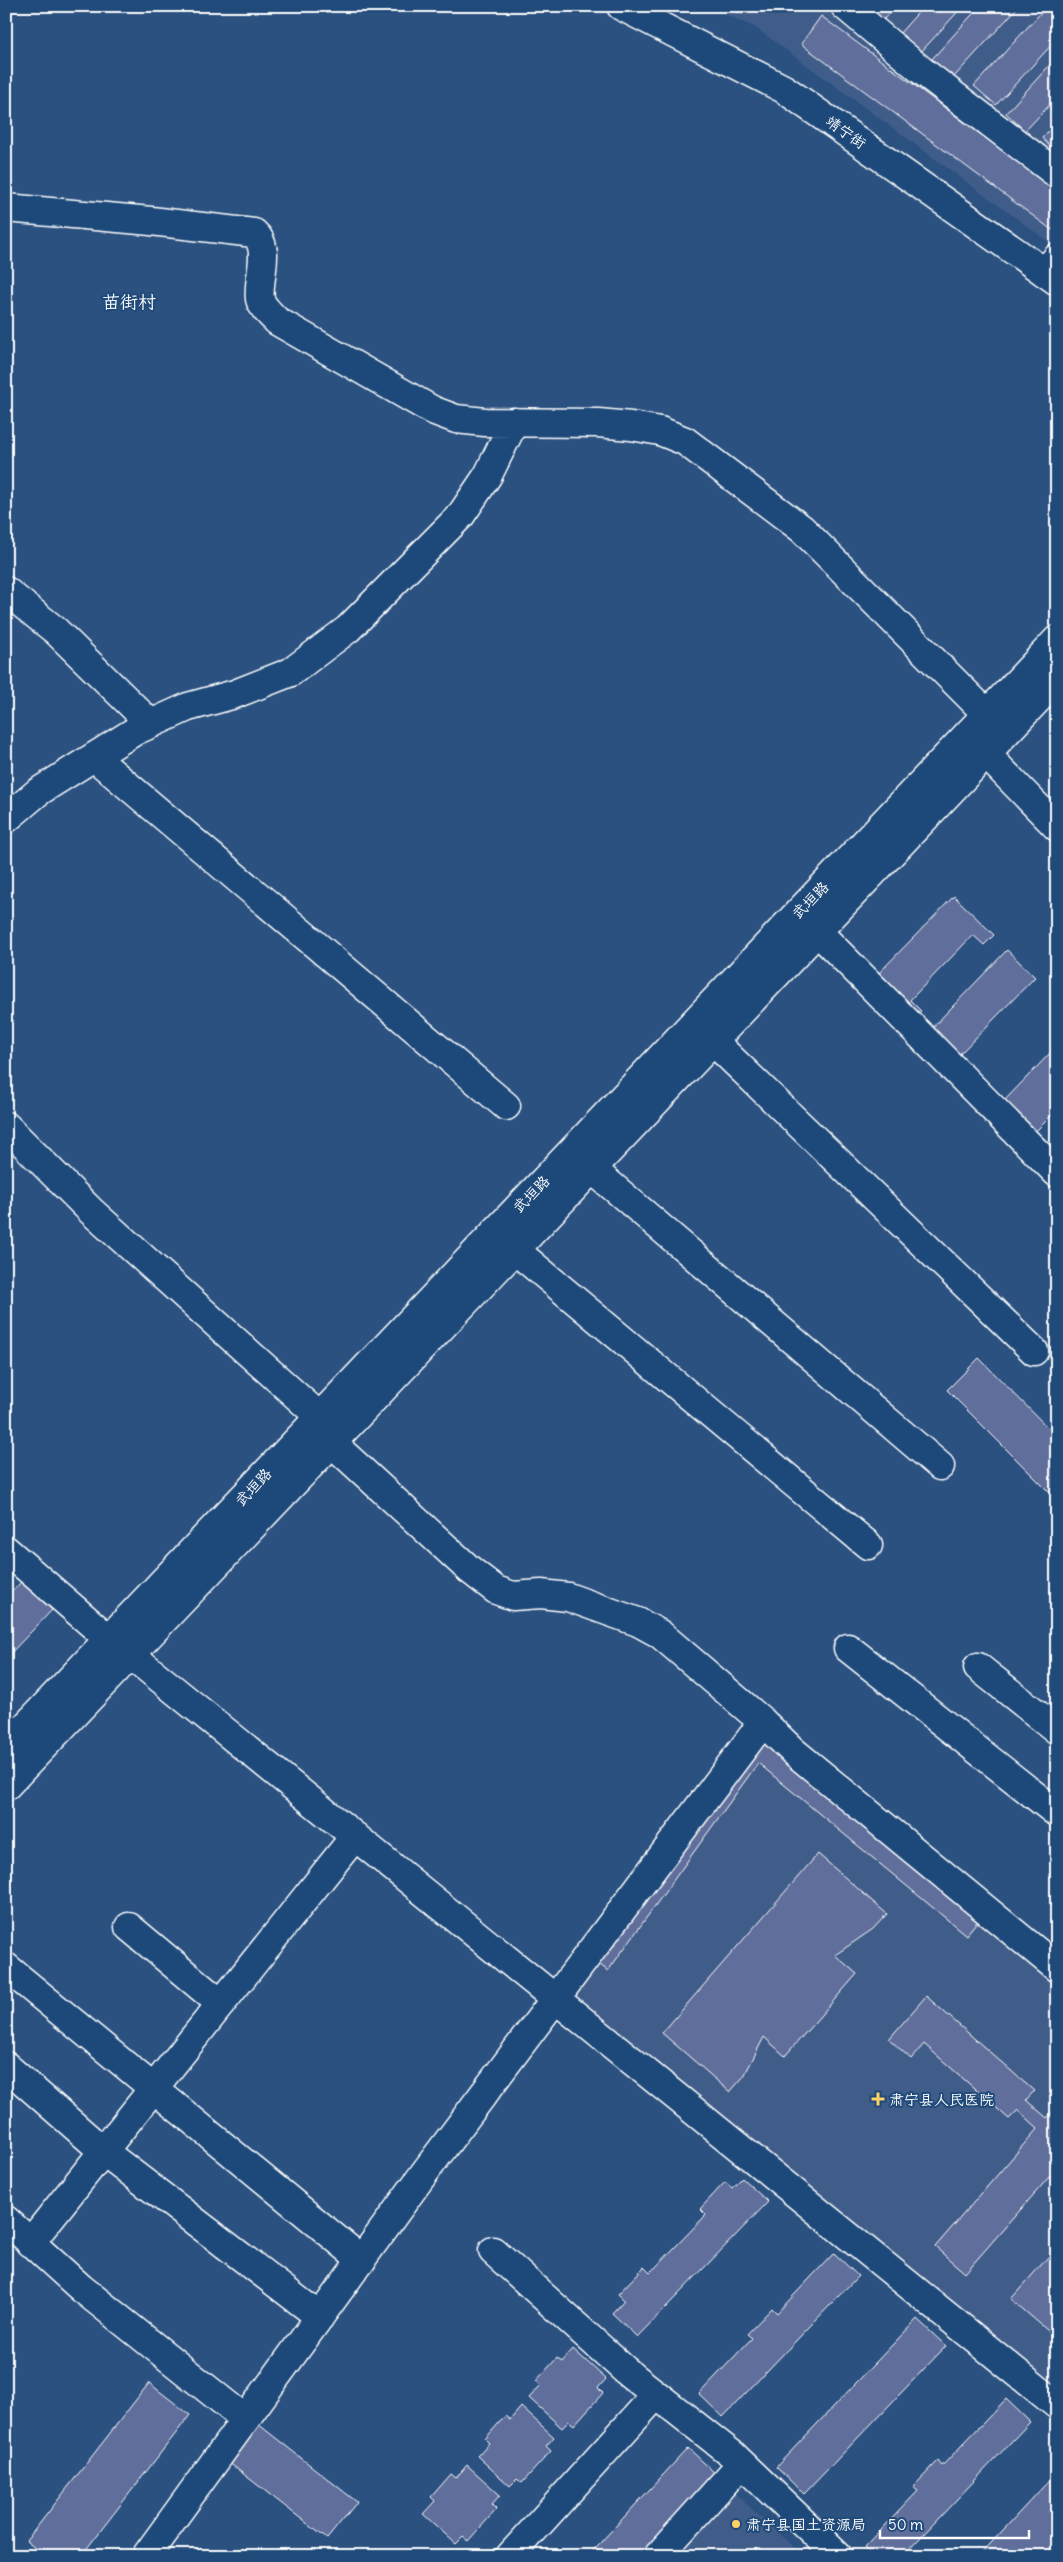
<svg xmlns="http://www.w3.org/2000/svg" width="1063" height="2562" font-family="Delius,'LXGW WenKai TC',sans-serif">
<rect width="100%" height="100%" fill="#2b5180"/>
<filter id="ink" filterUnits="userSpaceOnUse"><feTurbulence type="fractalNoise" baseFrequency=".02" numOctaves="2"/><feDisplacementMap in="SourceGraphic" scale="10" xChannelSelector="R" yChannelSelector="G"/><feConvolveMatrix kernelMatrix="1 2 1 2 8 2 1 2 1" color-interpolation-filters="sRGB"/></filter>
<g filter="url(#ink)">
<path fill="#3f5d8a" d="M707,6H1057V248L756,28Z
M760,1734L1057,1980V2391L830,2203L570,1994Z
M733,2492L803,2556H675Z"/>
<path fill="#606e9b" stroke="#fff" d="M725,6H746L742,14Z
M868,6H896L883,20Z
M924,6H963L920,53L899,34Z
M980,6H1019L953,78L932,59Z
M1047,6H1057V39L996,105L974,86Z
M821,16L1057,191V224L1052,230L801,44Z
M1057,57V97L1025,131L1006,113Z
M1057,122V154L1042,138Z
M954,896L994,935L984,945L973,935L910,1000L921,1011L914,1018L873,979Z
M1007,950L1035,977L956,1058L928,1032Z
M1057,1046V1110L1034,1133L1002,1103Z
M979,1358L1057,1437V1500L947,1390Z
M22,1581L52,1610L6,1658V1598Z
M760,1734L981,1917L966,1935L758,1763L608,1971L595,1961Z
M818,1854L887,1914L873,1929L835,1955L857,1974L785,2056L764,2037L744,2076L730,2092L662,2033Z
M926,1996L1034,2091L1026,2100L1047,2118L1057,2107V2168L965,2273L935,2247L1038,2128L1018,2110L1009,2119L924,2044L911,2059L889,2039Z
M742,2178L768,2202L637,2337L612,2313L624,2300L618,2294L644,2267L650,2273L706,2215L700,2209L725,2182L732,2188Z
M1057,2247V2333L1054,2336L1011,2299Z
M834,2253L858,2276L723,2417L699,2394L752,2338L747,2334L772,2308L777,2313Z
M917,2319L946,2346L804,2494L776,2467Z
M573,2349L606,2379L598,2388L603,2393L574,2425L569,2421L562,2428L529,2398L541,2385L536,2381L557,2358L562,2362Z
M149,2383L190,2415L81,2556H45L26,2541Z
M1006,2399L1030,2422L903,2556H874L865,2547L918,2491L913,2487L938,2461L942,2466Z
M521,2407L554,2437L546,2446L551,2451L522,2483L517,2479L510,2486L477,2456L489,2443L485,2439L505,2416L510,2420Z
M258,2424L357,2502L327,2539L228,2462Z
M688,2448L717,2475L642,2556H588Z
M467,2465L500,2495L492,2504L497,2509L468,2541L463,2537L456,2544L423,2514L435,2501L431,2497L451,2474L456,2478Z
M1057,2472V2556H979Z"/>
<g fill="none" stroke-linecap="round" stroke-linejoin="round">
<defs>
<path id="minor" d="M845,6L921,70L1057,174
M6,208L151,221L254,233C272,248 257,279 260,299C262,307 271,315 277,321L432,410L456,419L485,422L598,423L631,426L660,431L685,441L802,529L987,714
M1044,272L1057,258
M6,591L56,631L151,724
M986,754L1057,827
M94,757L506,1106
M6,819L38,792L135,731L188,707L235,694L291,672L348,629L461,515L488,475L514,422
M817,931L1057,1173
M713,1041L1034,1351
M6,1126L91,1211L320,1417
M592,1169L940,1466
M515,1250L868,1545
M332,1443L470,1570L496,1590L513,1596L541,1594L568,1597L638,1622L660,1634L763,1722L793,1751L1057,1968
M6,1550L109,1639
M848,1648L1057,1813
M131,1655L1057,2405
M978,1667L1057,1730
M129,1927L221,2004
M6,1967L362,2260
M6,2066L103,2151L320,2317
M6,2220L81,2288L245,2419
M30,2243L355,1836
M493,2251L625,2370L733,2455L838,2556
M146,2556L425,2172L763,1722
M510,2556L656,2395
M658,2556L741,2464"/>
<path id="major" d="M621,6L784,89L1057,281
M6,1747L1057,640
M6,1786L1057,679"/>
</defs>
<use href="#minor" stroke="#fff" stroke-width="31"/>
<use href="#major" stroke="#fff" stroke-width="31"/>
<use href="#minor" stroke="#1f4a7a" stroke-width="28"/>
<use href="#major" stroke="#1f4a7a" stroke-width="28"/>
</g>
</g>
<g fill="#ffd166" stroke="#1f4a7a" stroke-width="2">
<path d="M875.5 2091.5h5v5h5v5h-5v5h-5v-5h-5v-5h5z"/>
<circle cx="736" cy="2524" r="5"/>
</g>
<g text-anchor="middle" dominant-baseline="central" stroke-width="4" stroke-linejoin="round" paint-order="stroke">
<g font-size="15" fill="#fff" stroke="#1f4a7a">
<text transform="translate(846 132) rotate(35)">靖宁街</text>
<text transform="translate(810 900) rotate(-46)">武垣路</text>
<text transform="translate(531 1194) rotate(-46)">武垣路</text>
<text transform="translate(253 1487) rotate(-47)">武垣路</text>
</g>
<g font-size="15" fill="#fff" stroke="#1f4a7a" text-anchor="start">
<text x="889" y="2099">肃宁县人民医院</text>
<text x="746" y="2524">肃宁县国土资源局</text>
</g>
<g font-size="18" fill="#fff" stroke="#1f4a7a">
<text x="129" y="301">苗街村</text>
</g>
</g>
<rect width="1063" height="2562" fill="none" stroke="#1f4a7a" stroke-width="25"/>
<rect x="12" y="12" width="1038" height="2537" fill="none" stroke="#fff" stroke-width="2" filter="url(#ink)"/>
<path d="M880 2530v8h149v-8" fill="none" stroke="#ffffff" stroke-width="2.5"/>
<text x="888" y="2530" font-size="15" fill="#ffffff" stroke="#1f4a7a" stroke-width="4" paint-order="stroke">50 m</text>
</svg>
